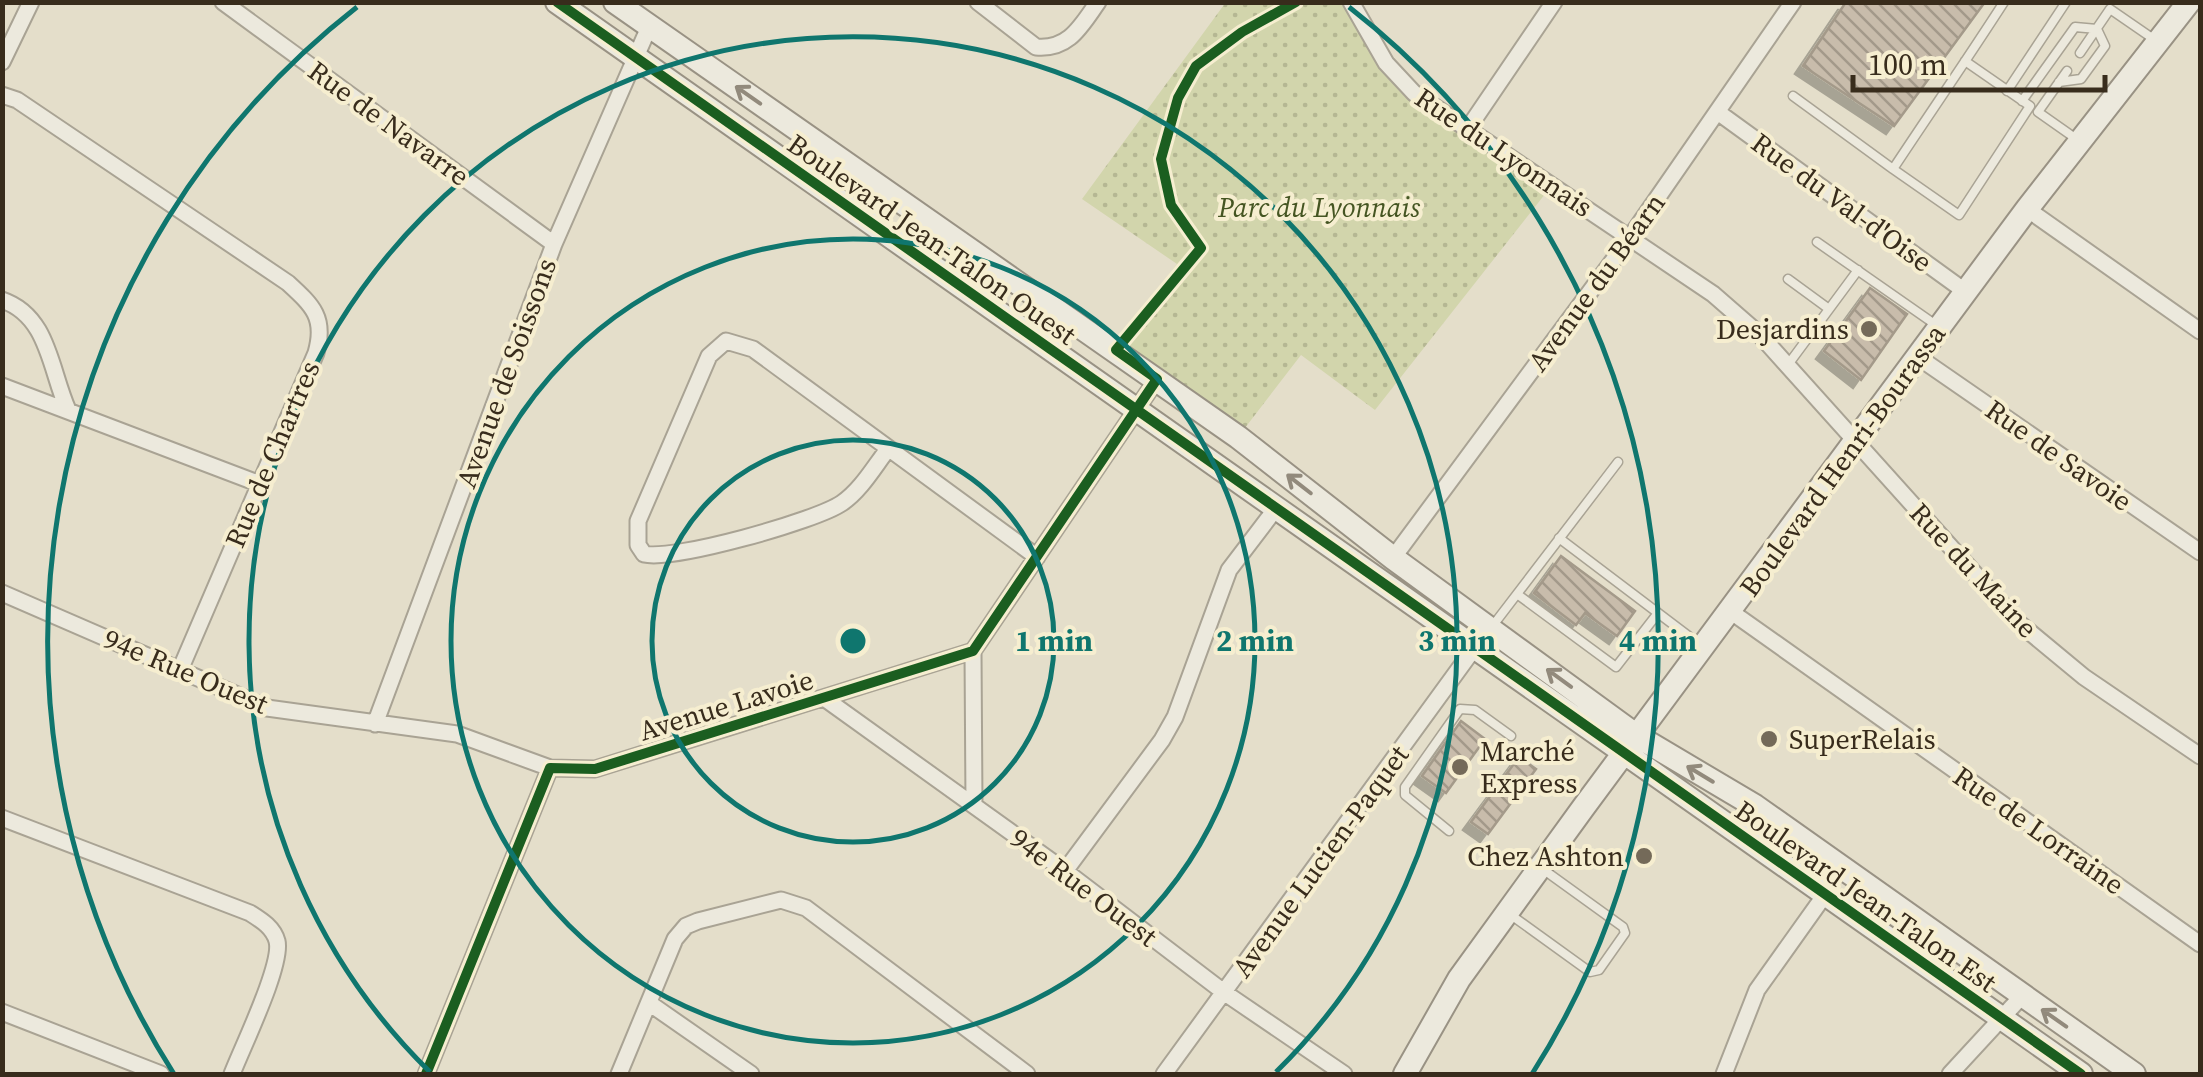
<svg xmlns="http://www.w3.org/2000/svg" width="2203" height="1077" font-family="'Source Serif 4',serif">
<defs>
<pattern id="park-dots" width="8" height="8" patternUnits="userSpaceOnUse" patternTransform="scale(2.5)"><rect width="8" height="8" fill="#d2d5ac"/><path d="M2 2h.1M6 6h.1" fill="none" stroke="#b5b793" stroke-width="1.8" stroke-linecap="round"/></pattern>
<pattern id="building-back-hatch" width="6" height="6" patternUnits="userSpaceOnUse" patternTransform="scale(2.5)"><rect width="6" height="6" fill="#c8bcab"/><path d="M-1 5l2 2M0 0l6 6M5-1l2 2" fill="none" stroke="#a3998a"/></pattern>
<filter id="shadow"><feDropShadow dx="-8" dy="8" stdDeviation="0" flood-color="#0004"/></filter>
</defs>
<rect width="100%" height="100%" fill="#e4deca"/>
<path fill="url(#park-dots)" d="M1226,2L1351,3L1414,93L1553,184L1375,410L1301,355L1238,437L1113,348L1177,264L1082,199Z"/>
<path fill="url(#building-back-hatch)" stroke="#a49a8a" stroke-width="2.5" filter="url(#shadow)" d="M1846,2H1985L1894,126L1803,66Z
M1870,288L1907,314L1861,380L1824,351Z
M1561,556L1635,611L1617,636L1585,613L1576,625L1534,593Z
M1461,721L1485,739L1446,793L1422,776Z
M1519,757L1536,769L1488,834L1471,822Z"/>
<g fill="none" stroke-linecap="round" stroke-linejoin="round">
<defs>
<path id="lane" d="M2080,53L2110,9L2155,40
M1965,61L2030,106L1959,215L1893,169C1930,113 1968,58 2004,2
M2067,71L2038,112L2075,138
M2007,91L2066,2
M1793,96L1893,169
M2022,101L2075,27L2097,29L2105,46L2081,79L2059,82
M1817,242L1936,325
M1788,279L1829,309
M1787,366L1858,270
M1559,538L1699,644
M1517,594L1616,667L1658,613
M1491,628L1618,462
M1449,831L1405,795V787L1460,709L1475,710L1511,736
M1511,915L1590,972L1599,970L1625,933L1623,927L1544,870"/>
<path id="street" d="M223,2L554,244
M978,2L1036,47C1069,50 1081,26 1098,2
M1351,2L1386,63L1414,93L1713,294L1760,335L2020,624L2084,677L2200,756
M2,62L31,2
M2,95L17,100L288,283C313,306 326,318 316,353L180,670
M1719,113L1966,292
M1469,127L1554,2
M2027,209L2200,331
M2,300C49,316 50,370 68,410
M1918,357L2200,552
M2,386L260,484
M888,449C874,467 861,490 842,503C816,521 673,561 644,554L638,545V521L709,356L726,341L753,349L1037,557
M1393,558L1629,239L1793,2
M2,593L267,708L457,734L550,768
M1730,611L2200,944
M973,651L974,805
M824,698L1065,871L1225,993L1344,1074
M375,724L554,244L649,27
M2,818L250,913C261,920 273,927 277,941C283,964 242,1048 232,1074
M1065,871L1162,740L1175,717L1229,570L1277,507
M649,1003L751,1074
M2,1012L161,1074
M426,1074L550,768L595,769L973,651L1157,379
M619,1074L675,939L686,926L698,921L781,900L806,908L1027,1074
M1164,1074L1475,647
M1724,1074L1757,990L1824,896
M1950,1074L2022,996"/>
<path id="secondary" d="M557,2L2081,1074
M615,2L1238,437L1393,558L1637,736L1755,806L2134,1074
M1405,1074L1459,979L1583,808L2027,209L2189,2"/>
</defs>
<use href="#lane" stroke="#a9a394" stroke-width="11"/>
<use href="#street" stroke="#a9a394" stroke-width="19"/>
<use href="#secondary" stroke="#999284" stroke-width="26"/>
<use href="#lane" stroke="#ece9dd" stroke-width="8"/>
<use href="#street" stroke="#ece9dd" stroke-width="15"/>
<use href="#secondary" stroke="#ece9dd" stroke-width="22"/>
<defs>
<path id="cycleway" d="M557,2L2081,1074
M426,1074L550,768L595,769L973,651L1157,379L1116,350L1201,248L1171,205L1161,159L1178,98L1196,66L1242,32L1296,2"/>
</defs>
<use href="#cycleway" stroke="#f6eed0" stroke-width="16"/>
<use href="#cycleway" stroke="#1b5e20" stroke-width="10"/>
</g>
<defs><path id="oneway-shaft" d="M-6 0H5M1.5-3L5.5 0L1.5 3" fill="none" stroke-width="1.6" stroke-linecap="round" stroke-linejoin="round" transform="scale(2.5)"/></defs>
<g stroke="#928a7c">
<use href="#oneway-shaft" transform="translate(748 95) rotate(-145)"/>
<use href="#oneway-shaft" transform="translate(1299 484) rotate(-142)"/>
<use href="#oneway-shaft" transform="translate(1559 678) rotate(-144)"/>
<use href="#oneway-shaft" transform="translate(1700 774) rotate(-149)"/>
<use href="#oneway-shaft" transform="translate(2054 1018) rotate(-145)"/>
</g>
<g fill="none" stroke="#0f766e" stroke-width="5">
<circle cx="853" cy="641" r="201"/>
<circle cx="853" cy="641" r="402"/>
<path d="M430 1072A604 604 0 1 1 1276 1072"/>
<path d="M174 1074A805 805 0 0 1 357 7M1349 7A805 805 0 0 1 1532 1074"/>
</g>
<g fill="#746a59" stroke="#f6eed0" stroke-width="4">
<circle cx="1869" cy="329" r="10"/>
<circle cx="1769" cy="739" r="10"/>
<circle cx="1460" cy="767" r="10"/>
<circle cx="1644" cy="856" r="10"/>
</g>
<g text-anchor="middle" dominant-baseline="central" stroke-width="8" stroke-linejoin="round" paint-order="stroke">
<g font-size="28" fill="#382c1c" stroke="#f6eed0">
<text transform="translate(389 123) rotate(36)">Rue de Navarre</text>
<text transform="translate(1504 152) rotate(34)">Rue du Lyonnais</text>
<text transform="translate(1842 202) rotate(36)">Rue du Val-d'Oise</text>
<text transform="translate(932 239) rotate(35)">Boulevard Jean-Talon Ouest</text>
<text transform="translate(1596 282) rotate(-54)">Avenue du Béarn</text>
<text transform="translate(506 373) rotate(-70)">Avenue de Soissons</text>
<text transform="translate(272 454) rotate(-67)">Rue de Chartres</text>
<text transform="translate(2059 455) rotate(35)">Rue de Savoie</text>
<text transform="translate(1842 460) rotate(-54)">Boulevard Henri-Bourassa</text>
<text transform="translate(1974 570) rotate(47)">Rue du Maine</text>
<text transform="translate(186 671) rotate(23)">94e Rue Ouest</text>
<text transform="translate(726 705) rotate(-17)">Avenue Lavoie</text>
<text transform="translate(2039 830) rotate(35)">Rue de Lorraine</text>
<text transform="translate(1320 861) rotate(-54)">Avenue Lucien-Paquet</text>
<text transform="translate(1084 887) rotate(37)">94e Rue Ouest</text>
<text transform="translate(1866 896) rotate(35)">Boulevard Jean-Talon Est</text>
</g>
<g font-size="28" font-style="italic" fill="#455522" stroke="#f6eed0">
<text x="1319" y="207">Parc du Lyonnais</text>
</g>
<g font-size="28" fill="#382c1c" stroke="#f6eed0" text-anchor="end">
<text x="1849" y="329">Desjardins</text>
<text x="1789" y="739" text-anchor="start">SuperRelais</text>
<text x="1480" y="751" text-anchor="start">Marché<tspan x="1480" dy="32">Express</tspan></text>
<text x="1624" y="856">Chez Ashton</text>
</g>
</g>
<circle cx="853" cy="641" r="15" fill="#0f766e" stroke="#f6eed0" stroke-width="5"/>
<g font-size="30" text-anchor="middle" font-weight="bold" fill="#0f766e" stroke="#f6eed0" stroke-width="8" stroke-linejoin="round" paint-order="stroke">
<text x="1054" y="651">1 min</text>
<text x="1255" y="651">2 min</text>
<text x="1457" y="651">3 min</text>
<text x="1658" y="651">4 min</text>
</g>
<rect width="2203" height="1077" fill="none" stroke="#382c1c" stroke-width="10"/>
<path d="M1853 75v15h252v-15" fill="none" stroke="#382c1c" stroke-width="5"/>
<text x="1868" y="75" font-size="30" fill="#382c1c" stroke="#f6eed0" stroke-width="8" paint-order="stroke">100 m</text>
</svg>
